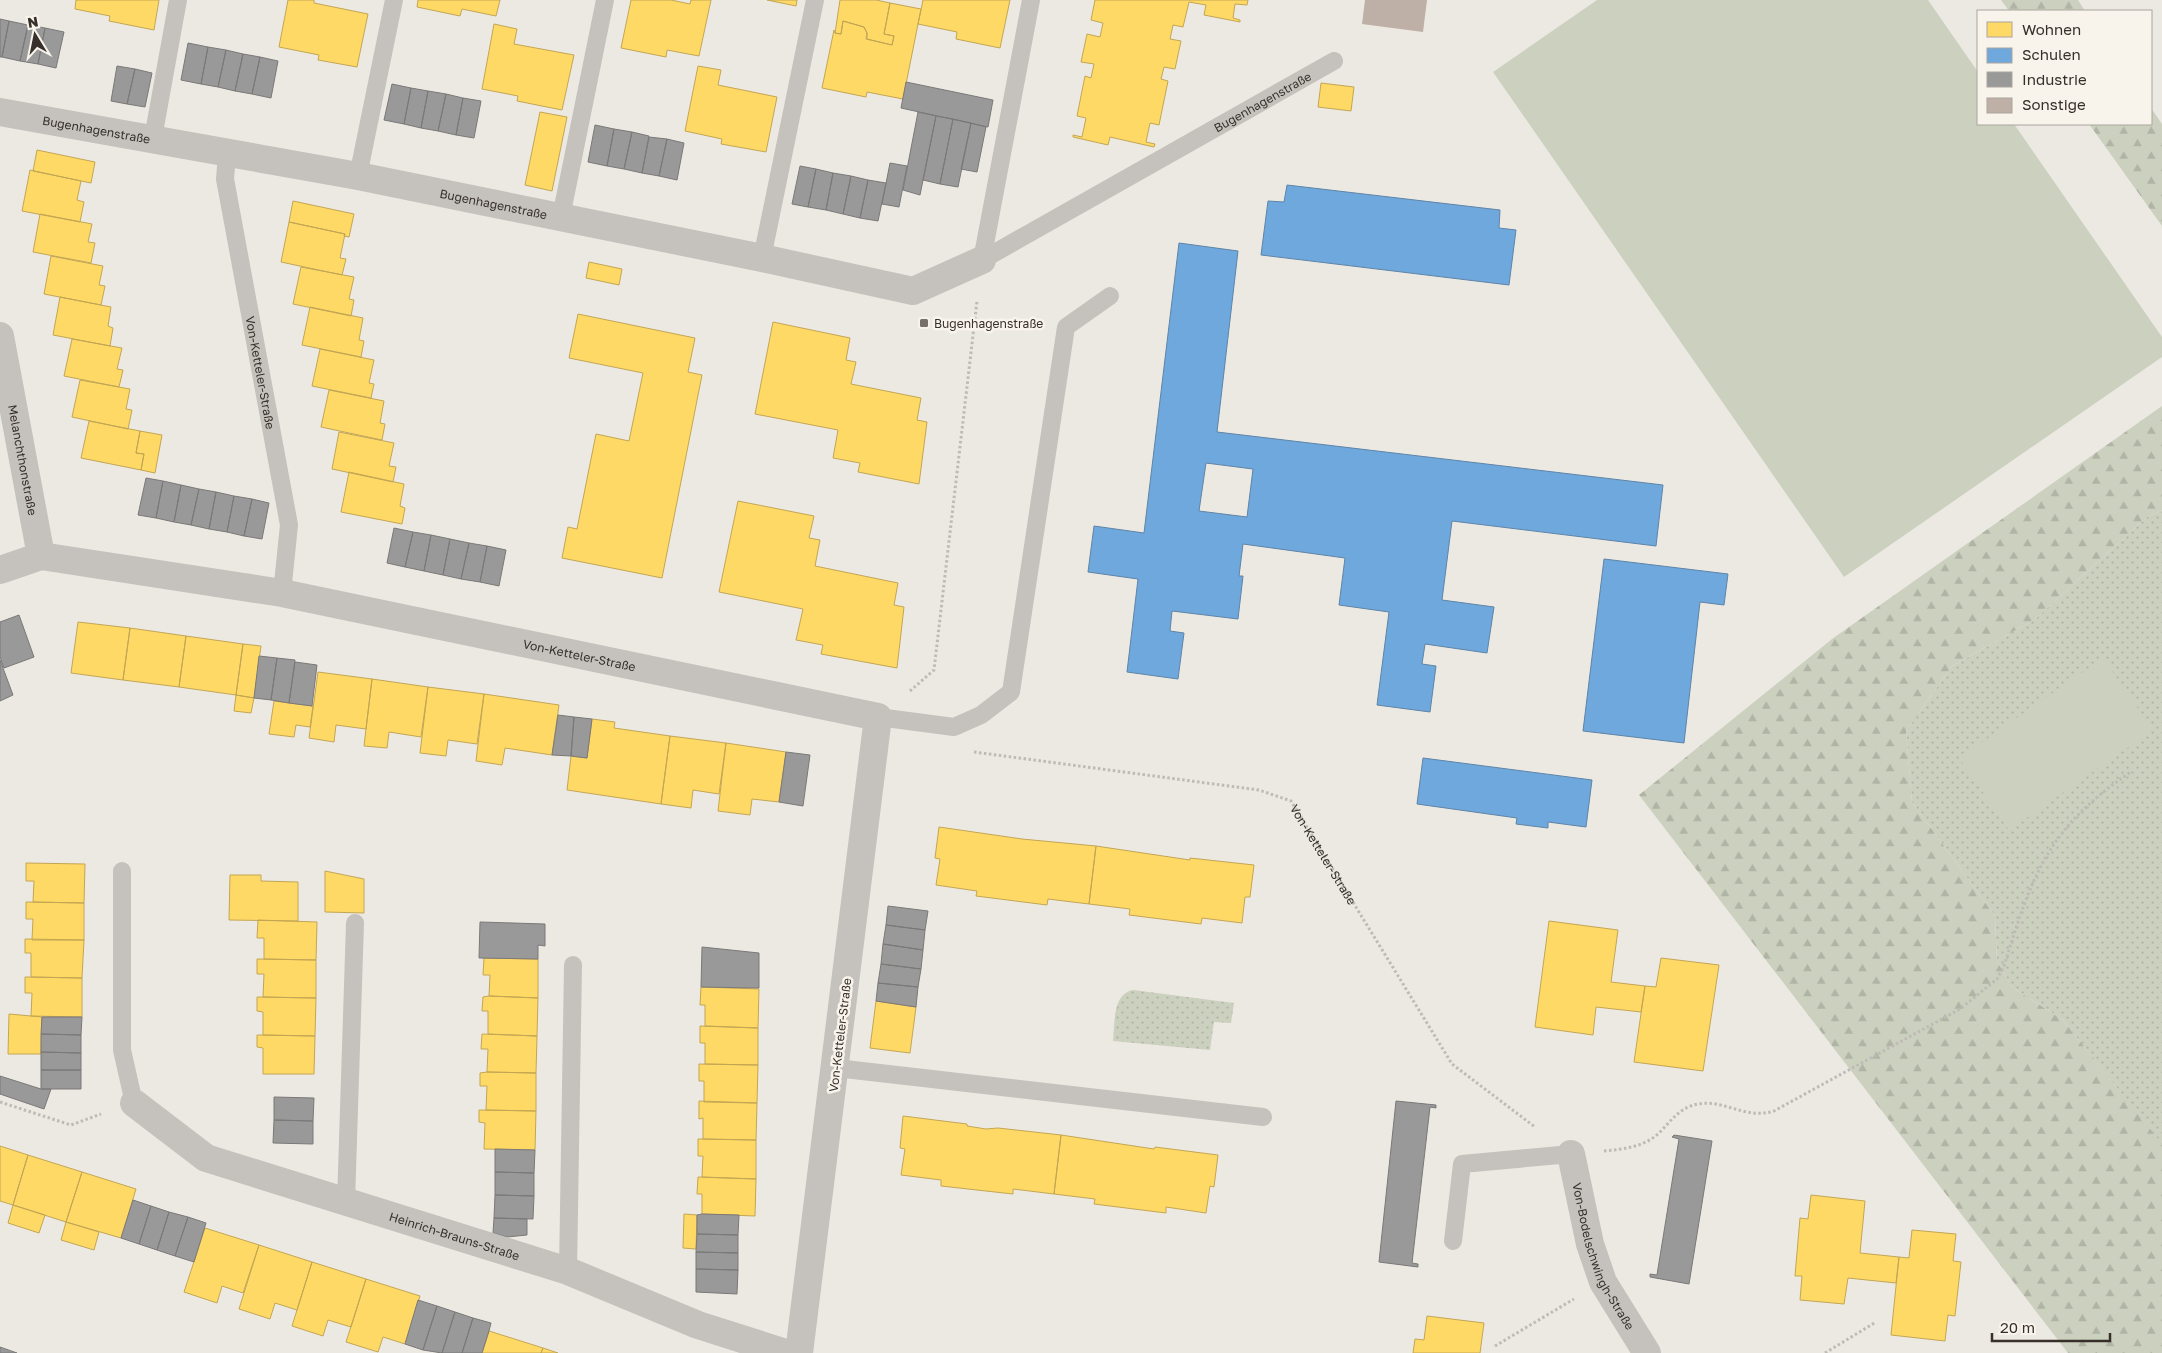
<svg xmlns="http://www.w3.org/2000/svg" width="2162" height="1353" font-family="'Golos Text',sans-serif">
<defs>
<pattern id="green-dots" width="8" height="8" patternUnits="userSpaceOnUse" patternTransform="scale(1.25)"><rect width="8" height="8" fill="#ccd1bf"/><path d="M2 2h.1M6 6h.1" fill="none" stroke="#b0b4a4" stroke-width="1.8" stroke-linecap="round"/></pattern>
<pattern id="forest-firs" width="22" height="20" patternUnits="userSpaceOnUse" patternTransform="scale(1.25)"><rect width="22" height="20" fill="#ccd1bf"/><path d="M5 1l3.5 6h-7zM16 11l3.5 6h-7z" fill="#b0b4a4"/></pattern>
</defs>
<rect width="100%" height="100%" fill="#ece9e3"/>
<path fill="url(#green-dots)" d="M2162,510V1141H2159L2063,1020L2012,987L1997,961L1995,916L1912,802L1906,731L1952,666L2034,620L2147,517Z
M1133,990L1234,1003L1231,1023L1214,1022L1210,1050L1113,1041C1115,1024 1112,994 1133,990Z"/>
<path fill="url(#forest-firs)" d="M2001,0H2078L2085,11H2009Z
M2151,108L2162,124V226L2089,124H2151Z
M2162,406V510L2147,517L2034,620L1952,666L1906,731L1912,802L1995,916L1997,961L2012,987L2063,1020L2159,1140L2162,1141V1353H2068L1639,795L1832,639Z"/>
<path fill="#ccd1bf" d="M1597,0H1928L1978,72V124H2014L2162,337V357L1844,577L1493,72Z
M2103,658L2153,730L2009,830L1959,758Z"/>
<path fill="#ffd966" stroke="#c3a654" d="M76,0H159L154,30L109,21L110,16L75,9Z
M288,0H314V3L368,14L357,67L318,60L319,55L279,47Z
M418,0H500L496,16L462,9L460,16L417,7Z
M631,0H671L690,4L691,0H711L699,56L667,50L666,57L621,48Z
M767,0H797L796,6Z
M840,0H876L890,3L884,34L894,36L892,45L867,39V33L864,27L843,21L841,34L835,33Z
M923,0H1010L1000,48L956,39L957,32L918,24Z
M1095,0H1248L1247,5L1235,4L1233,18L1240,20V22L1204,15L1206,5L1189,2L1183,27L1173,25L1170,39L1181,41L1175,69L1164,67L1161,79L1168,81L1159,125L1150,123L1146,142L1155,144L1154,147L1110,137L1108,145L1073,137V135L1082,137L1086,118L1077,116L1085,76L1091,78L1094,64L1081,62L1087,34L1100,37L1103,23L1091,20Z
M890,3L921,9L903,99L867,92L866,97L822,88L834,30L835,33L841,34L843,21L864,27L867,33L866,39L892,45L894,36L884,34Z
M494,24L517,29L514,44L574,55L562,110L517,101L518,96L482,89Z
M698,66L721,70L718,85L777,97L766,152L721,144L722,139L685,131Z
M1321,83L1354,87L1351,111L1318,107Z
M540,112L567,117L552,191L525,185Z
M37,150L95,162L91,183L33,171Z
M30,170L81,181L77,200L84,202L80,222L22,211Z
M293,201L354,214L349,237L344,236L345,234L289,222Z
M40,214L92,224L88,242L95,243L91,263L33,252Z
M289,222L345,234L340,258L346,259L342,275L281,262Z
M51,256L103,266L99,285L105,286L101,305L44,294Z
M589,262L622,269L619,285L586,278Z
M301,267L354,277L349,299L354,300L351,316L293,304Z
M60,297L111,307L108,326L113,328L110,346L53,335Z
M310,307L363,318L359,340L364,341L361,357L302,345Z
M578,314L695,338L688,372L702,375L662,578L562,558L568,527L577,529L596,434L629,441L643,373L569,358Z
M773,322L850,338L846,360L856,362L851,384L921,398L917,420L927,422L919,484L858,472L860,463L833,458L838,430L755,414Z
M72,339L122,348L117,369L123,370L119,387L64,376Z
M320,349L374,360L369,383L374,384L371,398L312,386Z
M80,380L130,389L126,409L132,410L128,429L72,417Z
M329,390L384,401L380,423L385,424L382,440L321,427Z
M89,421L140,431L136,453L144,454L141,470L81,458Z
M140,431L162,435L155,473L141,470L144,454L136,453Z
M339,432L394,443L389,466L396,467L393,482L332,469Z
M349,472L404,484L400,506L405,508L402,524L341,512Z
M738,501L814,516L809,538L820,540L815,566L898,583L894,605L904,607L897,668L821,654L823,645L796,640L803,609L719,592Z
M78,622L130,628L123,680L71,673Z
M130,628L186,636L179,687L123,680Z
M186,636L243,644L236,695L179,687Z
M243,644L261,646L254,698L236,695Z
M318,672L372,679L366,729L336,725L334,742L309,738Z
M372,679L428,687L421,737L389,732L387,748L364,746Z
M428,687L484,694L477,744L448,740L446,756L420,753Z
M484,694L559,705L552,755L505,748L502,765L476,761Z
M236,695L254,698L251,713L234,711Z
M274,701L313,706L310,727L296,725L294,737L269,734Z
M592,719L615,722L614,728L670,736L661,804L567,790L571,756L587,758Z
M670,736L726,743L719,794L693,790L691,808L661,804Z
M726,743L786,752L779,802L752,799L750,815L718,811Z
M939,827L1022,839L1096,846L1089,904L1048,899L1047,905L976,896L977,891L936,885L940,859L935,858Z
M1096,846L1190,860V858L1254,865L1250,897H1245L1242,923L1202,918L1201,924L1129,915L1130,909L1089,904Z
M26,863L85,864L84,903L33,902L34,881H26Z
M325,871L364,879V913L325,912Z
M230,875H261V881L298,882V921L229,920Z
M26,902L84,903V940H32L33,919H26Z
M258,920L317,922L316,960L264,959V938H257Z
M1549,921L1618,930L1611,982L1645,986L1641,1012L1596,1007L1593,1035L1535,1027Z
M25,939L84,940L82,978L31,977V953H25Z
M484,958L538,959V998L489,996L490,975H483Z
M1661,958L1719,965L1703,1071L1634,1062L1645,986L1656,987Z
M257,959L316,960V998L263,997L264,974H257Z
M25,977L82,978V1017L31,1016L32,993H25Z
M701,987L759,989L758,1028L705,1026V1005H700Z
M489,996L538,998L537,1036L488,1034V1011H482L483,997Z
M257,997L316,998L315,1036L263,1035V1012L257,1011Z
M876,1001L916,1007L910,1053L870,1048Z
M9,1014L42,1017L41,1054H8Z
M700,1026L758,1028V1065L705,1064V1043H700Z
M482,1034L537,1036L536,1073L487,1072L488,1049H481Z
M257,1035L315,1036L314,1074H263V1048L257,1047Z
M699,1064L758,1065L757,1103L704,1102V1081H699Z
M487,1072L536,1073V1111L486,1110L487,1086H480V1073Z
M699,1101L757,1103L756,1140L703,1139V1118L699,1119Z
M479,1110L536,1111L535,1150L484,1149L485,1123L479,1122Z
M903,1116L967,1124V1126L986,1129L998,1128L1061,1135L1054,1194L1013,1189V1194L941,1186V1180L901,1175L905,1149L900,1148Z
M1061,1135L1154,1149L1155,1147L1218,1155L1214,1187L1210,1186L1206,1213L1166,1207V1213L1094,1204L1095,1199L1054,1194Z
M698,1139L756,1140V1179L702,1177L703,1156H698Z
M0,1146L28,1155L13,1205L0,1201Z
M28,1155L82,1172L66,1222L13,1205Z
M82,1172L136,1189L121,1238L66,1222Z
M698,1177L756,1179L755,1216L702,1214V1194H697Z
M1811,1195L1865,1201L1860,1253L1899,1257L1896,1283L1848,1278L1844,1304L1800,1300L1802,1276H1795L1800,1218L1808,1219Z
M13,1205L45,1215L39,1233L8,1223Z
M684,1214L697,1215L696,1249L683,1248Z
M66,1222L99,1232L94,1250L61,1240Z
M205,1228L259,1245L243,1293L222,1286L217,1303L184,1292Z
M1912,1230L1956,1234L1953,1261L1961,1262L1955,1316L1948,1315L1945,1341L1891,1335L1899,1257L1909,1258Z
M259,1245L312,1262L297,1310L275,1303L270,1319L239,1309Z
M312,1262L366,1279L351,1327L328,1320L323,1336L292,1326Z
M366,1279L420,1296L405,1344L383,1337L378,1352L346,1342Z
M1427,1316L1484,1323L1480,1353H1413L1415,1339L1424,1340Z
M489,1331L543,1348L541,1353H482Z
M543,1348L558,1353H541Z"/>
<path fill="#6fa8dc" stroke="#5e84a7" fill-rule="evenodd" d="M1287,185L1500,210L1499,228L1516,230L1509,285L1261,255L1268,201L1284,202Z
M1179,243L1238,251L1217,432L1663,485L1656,546L1452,521L1442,600L1494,607L1487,653L1425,644L1422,664L1436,666L1430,712L1377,705L1389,612L1339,605L1345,558L1243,544L1239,576H1243L1238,619L1172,611L1170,631L1184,633L1178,679L1127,672L1138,579L1088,572L1094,526L1144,533ZM1206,463L1253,469L1247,517L1199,511Z
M1604,559L1728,574L1724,605L1700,602L1684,743L1583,731Z
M1423,758L1592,780L1586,827L1548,822V828L1516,824L1517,818L1417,804Z"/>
<path fill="#999" stroke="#7b7978" d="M0,19L9,21L2,57H0Z
M9,21L28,25L20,61L2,57Z
M28,25L45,28L38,64L20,61Z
M45,28L64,32L56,68L38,64Z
M188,43L208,47L201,84L181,80Z
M208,47L226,50L218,87L201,84Z
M226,50L243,54L235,91L218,87Z
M243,54L260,57L252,94L235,91Z
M260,57L278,61L271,98L252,94Z
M117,66L135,69L127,104L111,101Z
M135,69L152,73L145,107L127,104Z
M906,82L993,100L988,127L901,108Z
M392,84L411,88L404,124L384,120Z
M411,88L428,91L421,128L404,124Z
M428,91L446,94L438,131L421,128Z
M446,94L463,98L456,135L438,131Z
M463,98L481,101L474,138L456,135Z
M918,112L936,116L920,195L903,190Z
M936,116L953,119L940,184L923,180Z
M953,119L971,123L958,187L940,184Z
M971,123L986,127L977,172L961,169Z
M595,125L614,129L607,166L588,162Z
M614,129L632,132L624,169L607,166Z
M632,132L649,136L642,173L624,169Z
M649,137L667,139L659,176L642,173Z
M667,139L684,143L677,180L659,176Z
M890,163L907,166L899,207L882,204Z
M800,166L816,169L808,207L792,204Z
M816,169L833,173L826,210L808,207Z
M833,173L851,176L843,214L826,210Z
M851,176L868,180L860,218L843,214Z
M868,180L886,183L878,221L860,218Z
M146,478L163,481L156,518L138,515Z
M163,481L181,485L174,522L156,518Z
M181,485L199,489L191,525L174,522Z
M199,489L216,492L209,529L191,525Z
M216,492L234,496L227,532L209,529Z
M234,496L252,499L244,536L227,532Z
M252,499L269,503L262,539L244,536Z
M394,528L413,532L405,567L387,563Z
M413,532L431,535L424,571L405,567Z
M431,535L450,539L443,575L424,571Z
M450,539L469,543L461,579L443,575Z
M469,543L487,546L480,582L461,579Z
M487,546L506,550L499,586L480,582Z
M19,615L34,657L4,668L0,657V622Z
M259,656L277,658L271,700L254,698Z
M277,658L295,660L289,703L271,700Z
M0,660L13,695L0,701Z
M295,662L317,665L312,706L289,703Z
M558,715L574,717L571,756L552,755Z
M574,717L592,719L587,758L571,756Z
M786,752L810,755L803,806L779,802Z
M888,906L928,911L925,930L886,925Z
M480,922L545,924V946L538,945V959L479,958Z
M886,925L925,930L923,950L883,944Z
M883,944L923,950L921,969L881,964Z
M702,947L759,953V988L701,987Z
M881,964L921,969L918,987L878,983Z
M878,983L918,987L916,1007L876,1001Z
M42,1017H82L81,1035L41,1034Z
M41,1034L81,1035V1053L41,1052Z
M41,1052L81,1053V1070H41Z
M41,1070H81V1089H41Z
M0,1076L41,1089H51L44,1109L0,1094Z
M274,1097L314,1098L313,1121L274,1120Z
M1396,1101L1436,1105V1108L1430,1107L1412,1263L1418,1264V1267L1379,1262Z
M274,1120L313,1121V1144L273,1143Z
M1674,1135L1712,1141L1689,1284L1650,1277V1274L1657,1275L1679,1139L1672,1137Z
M495,1149L535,1150L534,1173L495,1172Z
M495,1172L534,1173V1196L495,1195Z
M495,1195L534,1196L533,1219L494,1218Z
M133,1200L151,1206L139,1244L121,1238Z
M151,1206L169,1212L157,1250L139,1244Z
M169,1212L188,1217L175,1256L157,1250Z
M702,1214L739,1215L738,1235L697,1234V1215Z
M188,1217L206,1223L194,1262L175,1256Z
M494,1218L527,1219V1235L507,1237L493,1233Z
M697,1234L738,1235V1253L696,1252Z
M696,1252L738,1253V1270L696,1269Z
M696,1269L738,1270L737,1294L696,1292Z
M418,1300L437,1306L423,1350L405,1344Z
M437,1306L455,1312L442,1353L423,1350Z
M455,1312L473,1318L462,1353H442Z
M473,1318L491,1323L489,1331L482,1353H462Z
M0,1347L17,1353H0Z"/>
<path fill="#beb0a6" d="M1365,0H1427L1423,32L1362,24Z"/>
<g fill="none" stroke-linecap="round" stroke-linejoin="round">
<g stroke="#bebab5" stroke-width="3" stroke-dasharray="2.5 2.5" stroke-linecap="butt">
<path d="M910,691L934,670L977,301"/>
<path id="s1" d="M974,752L1259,790L1291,801L1452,1064L1535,1127"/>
<path d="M0,1102L71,1125L101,1114"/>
<path d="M1604,1151C1624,1149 1644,1147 1659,1133C1671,1121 1680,1107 1698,1104C1724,1099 1746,1120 1774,1111L1960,1009L1997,979L2004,966C2033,872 2048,828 2132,771"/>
<path d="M1495,1346L1574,1299"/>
<path d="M1825,1353L1876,1322"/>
</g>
<g stroke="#c5c1bc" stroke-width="18">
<path d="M153,138L178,0"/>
<path id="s2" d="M227,154L225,179L289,525L282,593"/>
<path d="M358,176L394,0"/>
<path d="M561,217L605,0"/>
<path d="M762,258L815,0"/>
<path id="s3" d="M982,260L1334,61"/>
<path d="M982,260L1031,0"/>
<path d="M878,717L954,727L981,715L1011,692L1066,327L1110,296"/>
<path d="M122,871V1050L134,1103"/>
<path d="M836,1068L1263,1117"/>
<path d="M346,1202L355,923"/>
<path d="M1453,1241L1462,1164L1571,1154"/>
<path d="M568,1271L573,965"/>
</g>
<g stroke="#c5c1bc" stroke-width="28">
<path id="s4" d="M0,112L358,176L762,258L913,291L982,260"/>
<path id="s5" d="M0,336L41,556"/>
<path id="s6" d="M0,570L41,556L282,593L878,717L799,1353"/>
<path id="s7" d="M134,1103L206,1158L568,1271L698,1325L786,1353"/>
<path id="s8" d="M1571,1154L1590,1244L1603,1282L1647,1353"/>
</g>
</g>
<rect fill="#76706b" stroke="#f8f3eb" stroke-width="2" x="919" y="318" width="10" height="10" rx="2.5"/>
<g text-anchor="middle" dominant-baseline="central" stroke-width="5" stroke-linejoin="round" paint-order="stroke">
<g font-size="12" fill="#362f2a" stroke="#f8f3eb">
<text stroke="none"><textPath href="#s3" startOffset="322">Bugenhagenstraße</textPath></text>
<text stroke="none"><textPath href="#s4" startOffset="98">Bugenhagenstraße</textPath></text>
<text stroke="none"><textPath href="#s4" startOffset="502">Bugenhagenstraße</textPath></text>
<text stroke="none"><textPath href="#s2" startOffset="222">Von-Ketteler-Straße</textPath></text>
<text stroke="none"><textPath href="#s5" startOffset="126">Melanchthonstraße</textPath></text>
<text stroke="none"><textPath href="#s6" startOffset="591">Von-Ketteler-Straße</textPath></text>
<text stroke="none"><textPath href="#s1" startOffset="384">Von-Ketteler-Straße</textPath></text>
<text transform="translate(840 1035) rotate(-83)">Von-Ketteler-Straße</text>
<text stroke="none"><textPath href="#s7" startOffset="351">Heinrich-Brauns-Straße</textPath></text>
<text stroke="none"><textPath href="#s8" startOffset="108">Von-Bodelschwingh-Straße</textPath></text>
</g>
<g font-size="12" fill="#362f2a" stroke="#f8f3eb" text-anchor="start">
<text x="934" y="323">Bugenhagenstraße</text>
</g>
</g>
<rect x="1977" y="10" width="175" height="115" fill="#f8f3eb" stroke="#aaa59e"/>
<rect x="1987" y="22" width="25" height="15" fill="#ffd966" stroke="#aaa59e"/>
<text x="2022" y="35" font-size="15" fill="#362f2a">Wohnen</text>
<rect x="1987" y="48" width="25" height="15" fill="#6fa8dc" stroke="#aaa59e"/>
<text x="2022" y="60" font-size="15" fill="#362f2a">Schulen</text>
<rect x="1987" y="72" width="25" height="15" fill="#999999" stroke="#aaa59e"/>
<text x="2022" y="85" font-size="15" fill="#362f2a">Industrie</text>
<rect x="1987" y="98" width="25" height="15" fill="#beb0a6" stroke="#aaa59e"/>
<text x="2022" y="110" font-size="15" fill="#362f2a">Sonstige</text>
<g transform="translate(35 35) rotate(350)" stroke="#f8f3eb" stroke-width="4" paint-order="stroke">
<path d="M0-4L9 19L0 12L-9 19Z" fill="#362f2a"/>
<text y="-8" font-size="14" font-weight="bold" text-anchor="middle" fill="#362f2a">N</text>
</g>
<path d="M1992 1333v8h118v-8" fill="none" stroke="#362f2a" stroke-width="2.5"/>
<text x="2000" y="1333" font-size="15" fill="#362f2a" stroke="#f8f3eb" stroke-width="4" paint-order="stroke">20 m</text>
</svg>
